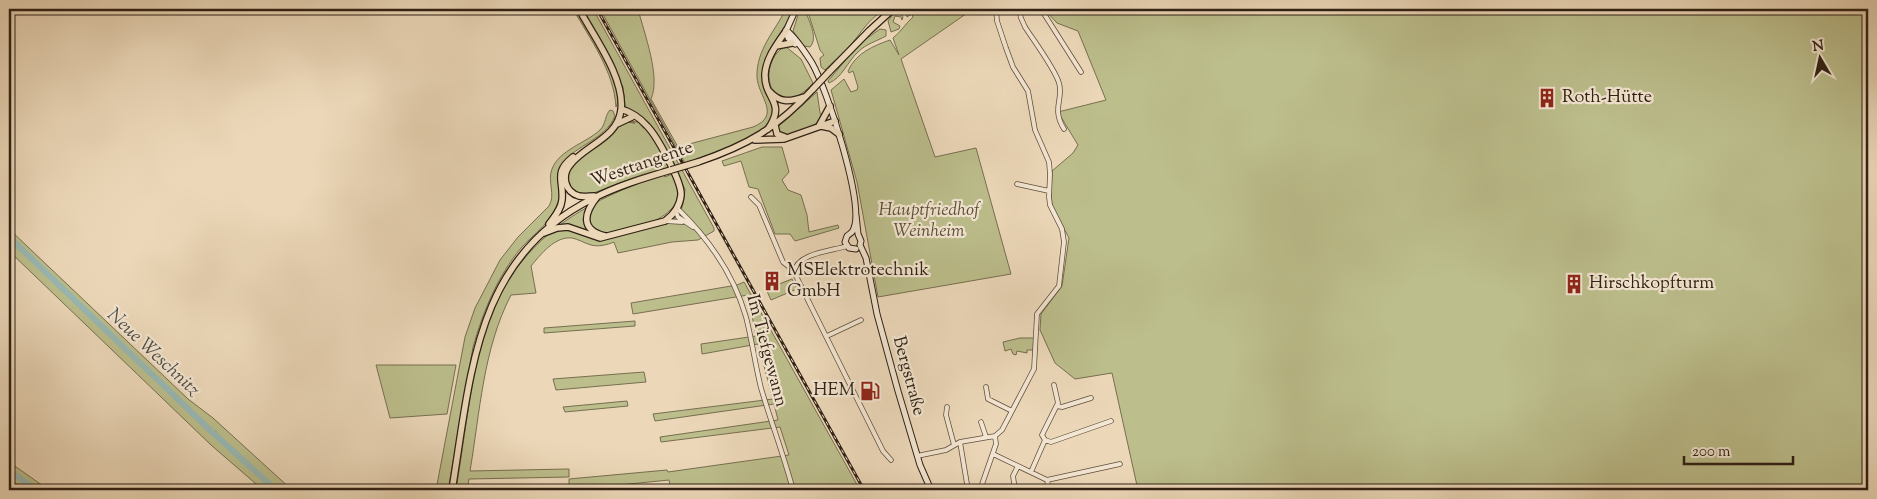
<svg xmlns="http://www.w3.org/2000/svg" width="1877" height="499" font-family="'Sorts Mill Goudy',serif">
<rect width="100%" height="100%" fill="#ecd8b9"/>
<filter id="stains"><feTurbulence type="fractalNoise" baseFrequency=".004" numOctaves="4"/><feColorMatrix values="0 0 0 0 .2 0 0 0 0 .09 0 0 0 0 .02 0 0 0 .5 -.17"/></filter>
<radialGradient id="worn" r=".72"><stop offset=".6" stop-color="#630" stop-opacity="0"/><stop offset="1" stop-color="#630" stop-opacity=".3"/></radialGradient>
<path fill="#bcbe8c" stroke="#766f50" d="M573,9H576C586,26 627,90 616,107C614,71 590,39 573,9Z
M581,9H593L714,228V231L698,240L672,242L618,253L614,242C607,245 598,247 591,245C584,243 578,239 572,238C555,236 541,254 531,266L536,293L511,295C483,349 480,412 470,471L569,469V477L469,479L467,490H456C464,442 469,392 481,345C506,249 573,204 663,175L665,177L672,174C685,197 675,211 654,221L659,225C681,221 683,209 685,189L651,126L643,118L625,106L623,87Z
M600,9H638C644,33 661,77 651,99L678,147L753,127C782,115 758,97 757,77C756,50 775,31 786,9H792C787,29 770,42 765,63C762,73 762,84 766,93C768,97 773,102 774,107C780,134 704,156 685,163Z
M800,9H805C808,20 819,38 810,47L804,46L793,31Z
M807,9H888C869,16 861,34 848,48C841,56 832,62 825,70L821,67L820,58L824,55L820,50Z
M892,9H973L901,59L935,157L976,148L1011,274L878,297L857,182L831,90L844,79L851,92L857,90L858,87L853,71L849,73L848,71C856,53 873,46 890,40L899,55L893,38C901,32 905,24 913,17L912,14L907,17L905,10L900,12L903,17L902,20L901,17L895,16L893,22L900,26L899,29L891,32L888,21L894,13Z
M1044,9H1868V490H1343L1340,484L1329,490H1148L1147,489L1138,490L1112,373L1075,379L1055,363L1040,330L1041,314L1062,286L1069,238L1052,206L1051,191L1052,171L1073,153L1078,145L1058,112L1106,100L1078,31L1057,23Z
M880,29L886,30V36C877,41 866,44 858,52C848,61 842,78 829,83L828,81L859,44Z
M785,46L801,59L813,83C774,127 752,67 785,46Z
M817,92L820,113L823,117C815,127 792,138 779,134L777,128L780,125Z
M610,110L613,111L615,116C605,140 577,144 562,164C552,177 564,192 558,205C550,223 534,234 521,248C497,277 483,312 473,347L448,490H436L465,337L475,308L500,260L518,237L549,206C556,195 547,181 552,169C559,150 586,143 600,130C606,124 605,115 610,110Z
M630,121L644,123L670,167L641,175L591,194L583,195L573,191L567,182V176L572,165L625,122L635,123L627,122Z
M762,147H782L789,172L782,180L788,190L801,195L807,215L809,232L838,225L839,228L795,241L790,234H775L758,189L749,187L741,161L724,166L722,161Z
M9,229L188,399L213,418L292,490H263L211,445L9,251Z
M792,279L797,289L771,300L766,289Z
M744,282L860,490H671L669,480L569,490V479L667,470L668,472L789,455L780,427L661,442L660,437L778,420L774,404L655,421L653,414L773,399L758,344L702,354L701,344L756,336L748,295L633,314L631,303L737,285Z
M635,321V326L544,333V328Z
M1020,338H1035V350H1027V353L1017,351L1016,355L1013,354L1011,349L1005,351L1003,342Z
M376,365H456L447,414L390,418Z
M644,372L646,382L556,390L553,379Z
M627,401L628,406L565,412L563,407Z
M9,462L49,490H25L9,479Z"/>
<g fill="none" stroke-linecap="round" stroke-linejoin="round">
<path stroke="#6f7c74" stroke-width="1" d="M212,432L216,431"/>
<path stroke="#99b9b4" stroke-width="6" d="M9,237L212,432L276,490
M9,471L37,490"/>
<defs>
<path id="street" d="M1019,9L1021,18L1025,27C1034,41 1055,69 1059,83C1064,99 1051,108 1064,129
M1041,9L1081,72
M1017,184L1049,191
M751,197L759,205L783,262L788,266L794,268
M677,208C708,238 734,275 746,317C752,340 755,364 761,388C771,422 784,456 793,490
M675,210L678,217L693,227
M665,221L682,222
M847,246C832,251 797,253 794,272L883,451L891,460
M827,336L861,320
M986,387L988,399L1012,411
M1057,406L1062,407L1091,398
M947,407L946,415L954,445
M981,422L986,437
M1045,440L1051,442L1111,421
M960,442L968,490
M993,454L1047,480L1120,464
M917,456L946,450L960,442L995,436
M1031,472L1045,440L1042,435L1058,403L1054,385
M1047,480L1049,490
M9,482L21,490
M980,490L996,444L995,436L1002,430L1034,369L1037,314L1059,286L1064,242L1062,229L1050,205L1049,197L1050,174L1049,162L1035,130L1028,91L1013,67L1006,48L997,21L996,9
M1015,490L1013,476L1018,466"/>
<path id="secondary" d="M786,30C797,39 805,52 812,63C827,89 864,202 854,228C853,233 850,233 847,236L845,242L849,248L856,249
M795,44L788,38L786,31L796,9
M856,215L858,234L861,241L860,245L866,258L877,314L898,391L920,465L931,490"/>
<path id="primary" d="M579,9C594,37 625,78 621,110C617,139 585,145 570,165C561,176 565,192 579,196C584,197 589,196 594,196
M776,46L792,43
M829,72L869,31L892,10
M770,92C780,103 790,102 804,97
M617,124L632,117
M775,125L777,134L785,137
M819,126L830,106
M821,126L831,128L839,134
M768,129C787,101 764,100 765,74C766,58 777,44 786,31
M755,140L784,139L835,121
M698,162C748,145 777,128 813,89
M597,197C584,213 580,230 605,236
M549,224C554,217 561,210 562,200C564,180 553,173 573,157
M544,233L557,228L568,227L600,238L665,221C673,215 680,207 681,195C682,182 657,136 647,126C640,118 631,112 621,109
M452,490C471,376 474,258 592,199C617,186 644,178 671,170"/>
</defs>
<use href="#street" stroke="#5e4e3d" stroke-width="5.5"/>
<use href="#secondary" stroke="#2f2014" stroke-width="7"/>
<use href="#primary" stroke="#2f2014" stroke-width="8"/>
<use href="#street" stroke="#f3e6d2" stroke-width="4"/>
<use href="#secondary" stroke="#f3e6d2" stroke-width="5"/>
<use href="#primary" stroke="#ecd8b9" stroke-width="5.5"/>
<defs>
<path id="rail" d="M597,9L864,490"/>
</defs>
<use href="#rail" stroke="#2f2014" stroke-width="3"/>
<use href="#rail" stroke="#f3e6d2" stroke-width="1" stroke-dasharray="4" stroke-linecap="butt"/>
<defs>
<path id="primary-bridge" d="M813,89L829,72
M671,170L698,162"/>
</defs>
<use href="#primary-bridge" stroke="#2f2014" stroke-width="8" stroke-linecap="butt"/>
<use href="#primary-bridge" stroke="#ecd8b9" stroke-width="5.5"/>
</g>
<defs>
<symbol id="building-bare" viewBox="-9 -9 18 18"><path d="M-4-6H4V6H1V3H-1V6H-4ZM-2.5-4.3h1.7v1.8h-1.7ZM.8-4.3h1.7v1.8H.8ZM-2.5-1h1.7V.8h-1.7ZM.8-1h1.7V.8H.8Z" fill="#8f2418" stroke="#f3e6d2" stroke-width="2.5" paint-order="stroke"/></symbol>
<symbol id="fuel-bare" viewBox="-9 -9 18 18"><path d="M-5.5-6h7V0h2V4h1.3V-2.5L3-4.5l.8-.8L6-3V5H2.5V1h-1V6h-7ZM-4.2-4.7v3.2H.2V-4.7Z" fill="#8f2418" stroke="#f3e6d2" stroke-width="2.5" paint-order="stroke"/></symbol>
</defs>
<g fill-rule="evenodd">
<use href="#building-bare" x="1533" y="84" width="28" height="28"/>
<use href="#building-bare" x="758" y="267" width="28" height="28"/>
<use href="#building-bare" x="1560" y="270" width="28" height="28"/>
<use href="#fuel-bare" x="856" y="377" width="28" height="28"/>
</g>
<g text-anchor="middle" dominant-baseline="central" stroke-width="4.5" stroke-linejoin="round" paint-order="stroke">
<g font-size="18" fill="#2f2014" stroke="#f3e6d2" text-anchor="start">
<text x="1562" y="98">Roth-Hütte</text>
<text x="787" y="271">MSElektrotechnik<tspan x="787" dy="21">GmbH</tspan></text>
<text x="1589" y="284">Hirschkopfturm</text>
<text x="855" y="391" text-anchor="end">HEM</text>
</g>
<g font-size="18" fill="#2f2014" stroke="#f3e6d2">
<text transform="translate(642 165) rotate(-19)">Westtangente</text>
<text transform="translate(766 351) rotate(75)">Im Tiefgewann</text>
<text transform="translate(908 376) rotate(75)">Bergstraße</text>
</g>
<g font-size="18" font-style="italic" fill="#594f38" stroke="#f3e6d2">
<text x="929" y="211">Hauptfriedhof<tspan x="929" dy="21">Weinheim</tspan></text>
</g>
<g font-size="19" font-style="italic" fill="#4f4e44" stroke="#f3e6d2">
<text transform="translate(153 353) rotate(43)">Neue Weschnitz</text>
</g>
</g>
<rect width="1877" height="499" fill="none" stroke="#ecd8b9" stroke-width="30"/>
<rect x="10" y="10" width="1857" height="479" fill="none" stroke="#2f2014" stroke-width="2.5"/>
<rect x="15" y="15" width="1847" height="469" fill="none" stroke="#2f2014"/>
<g transform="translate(1820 58) rotate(351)" stroke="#f3e6d2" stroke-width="4" paint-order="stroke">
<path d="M0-4L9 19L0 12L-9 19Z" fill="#2f2014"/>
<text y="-8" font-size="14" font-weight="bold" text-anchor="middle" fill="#2f2014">N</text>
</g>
<path d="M1684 456v8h109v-8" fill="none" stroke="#2f2014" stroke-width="2.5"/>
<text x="1692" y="456" font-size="15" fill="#2f2014" stroke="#f3e6d2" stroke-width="4" paint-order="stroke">200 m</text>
<rect width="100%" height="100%" filter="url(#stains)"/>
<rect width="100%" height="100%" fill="url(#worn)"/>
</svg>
